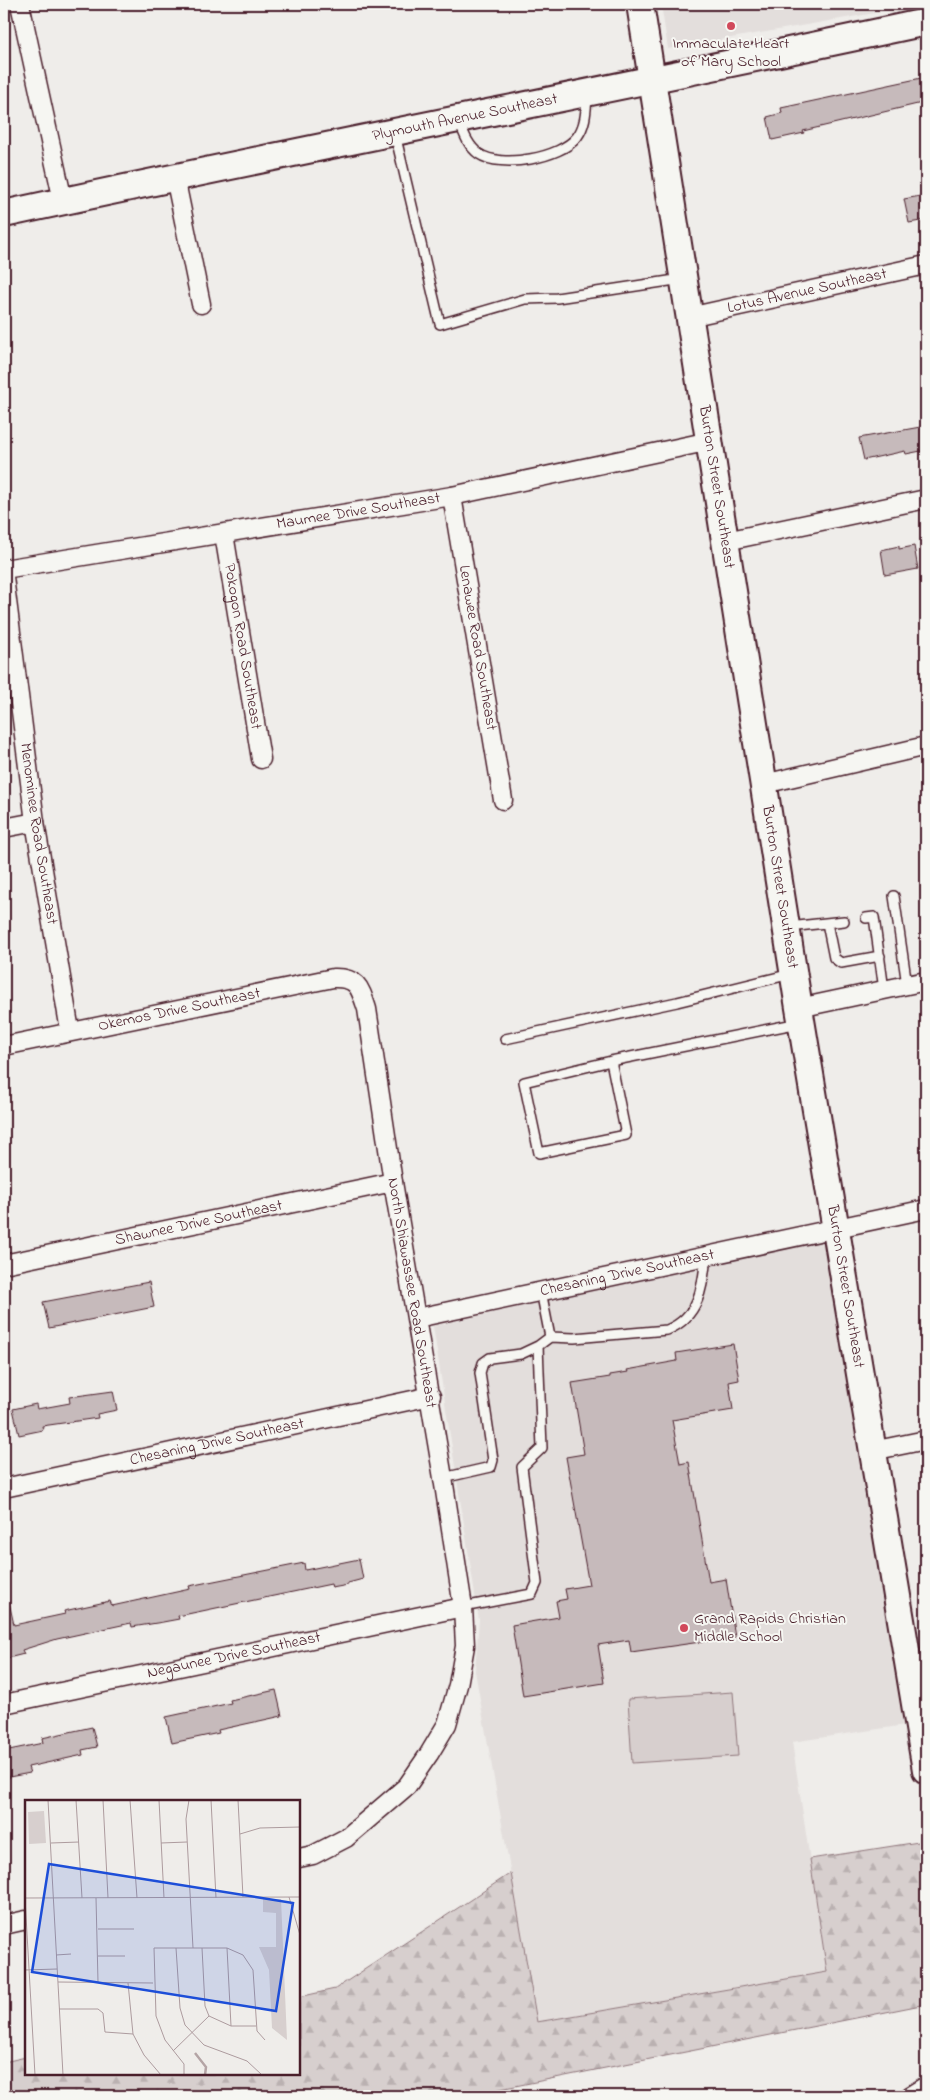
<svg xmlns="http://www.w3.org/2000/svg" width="930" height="2100" font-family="'Indie Flower',sans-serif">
<defs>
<pattern id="forest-firs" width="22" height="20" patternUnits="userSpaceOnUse" patternTransform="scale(1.25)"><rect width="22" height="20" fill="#d7cfce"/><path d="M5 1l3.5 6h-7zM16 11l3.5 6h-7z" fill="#bab1b1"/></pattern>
</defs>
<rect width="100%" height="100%" fill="#efedea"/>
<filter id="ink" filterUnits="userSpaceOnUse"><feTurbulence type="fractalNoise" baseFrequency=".02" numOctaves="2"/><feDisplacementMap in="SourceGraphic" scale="10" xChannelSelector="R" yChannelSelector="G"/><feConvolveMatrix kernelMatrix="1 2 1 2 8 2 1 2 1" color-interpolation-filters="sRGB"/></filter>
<g filter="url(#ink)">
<path fill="#e3dedc" d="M661,4H926L668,49Z
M823,1239L905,1725L792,1742L827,1972L537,2022L475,1671L479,1620L433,1326Z"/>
<path fill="url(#forest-firs)" stroke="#90777c" d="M925,1841L926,2004L465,2096H4V2062L26,2057V2074H299V1997L335,1989L511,1873L537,2022L827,1972L810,1859Z"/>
<path fill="#d7cfce" stroke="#90777c" d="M733,1692L738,1756L632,1763L628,1699Z"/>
<path fill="#c6babb" stroke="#4a1f2b" d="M926,77V102L803,131L804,133L772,140L767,117L782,113L781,108Z
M926,195V220L909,223L904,199Z
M926,426V450L906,454L905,451L864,460L859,438Z
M899,546V549L914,546L918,569L885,575L881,550Z
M149,1282L154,1307L49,1328L43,1302Z
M733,1344L739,1380L729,1382L733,1410L672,1420L680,1464L689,1462L709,1582L726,1579L735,1637L631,1652L629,1640L598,1645L604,1683L523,1696L512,1625L559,1617L556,1601L567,1599L565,1589L589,1585L566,1457L584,1454L572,1383L610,1377V1375L628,1372L627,1370L677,1361L676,1353Z
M113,1391L117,1410L97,1414L98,1418L42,1426L43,1430L19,1435L13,1409L36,1404L37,1409L70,1403L69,1397Z
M359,1559L363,1579L348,1583V1585L332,1588L331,1584L178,1616L179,1619L163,1622L132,1627L131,1623L57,1639L22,1650L24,1654L4,1659V1602H9L14,1625L65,1614L64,1611L110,1601L112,1606L190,1589L189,1586L304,1563L305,1570Z
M276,1690L282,1716L218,1730L219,1733L172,1743L166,1717L231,1703L230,1700Z
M92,1727L97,1747L82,1750L83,1755L28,1767L30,1773L4,1778V1751L43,1743L42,1738Z"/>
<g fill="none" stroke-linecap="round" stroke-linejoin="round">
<defs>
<path id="service" d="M459,121C464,134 468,146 479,154C501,169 561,158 577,137C586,125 586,110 587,96
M395,134L440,324L525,299L557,298L682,279
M894,896L907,985
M866,918L874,917L884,990
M827,923L834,958L841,963L880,956
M789,927L844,921
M505,1039L677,1002L791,974
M611,1061L524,1082L539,1153L626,1135L611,1061L799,1023
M541,1291L550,1337
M443,1478L491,1467L493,1460L480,1373L483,1363L490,1358L521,1354L538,1346
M463,1607L532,1594L537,1583L522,1467L542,1448L538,1346L550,1337L574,1338L667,1330C699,1317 703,1287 706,1256"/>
<g id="minor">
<path d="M20,4L63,201"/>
<path d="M175,177L201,304"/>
<path id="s1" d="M689,317L926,265"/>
<path id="s2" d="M452,496L503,800"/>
<path id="s3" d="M224,534L261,759"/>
<path d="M726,541L926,499"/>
<path id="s4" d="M4,569L452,496L710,441"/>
<path id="s5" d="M4,577L35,822L70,1031"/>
<path d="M764,784L926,746"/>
<path d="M4,828L35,822"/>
<path d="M799,1008L926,981"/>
<path id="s6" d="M4,1046L333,978C358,977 360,988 367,1009L393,1182L443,1478L463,1607L465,1646L458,1685L447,1724L429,1754L407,1786L346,1838L313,1855L299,1858"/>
<path id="s7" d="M4,1264L393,1182"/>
<path id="s8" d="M417,1318L926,1209"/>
<path d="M872,1451L926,1440"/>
<path id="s9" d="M4,1488L431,1396"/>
<path id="s10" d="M4,1704L463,1607"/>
<path d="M4,1925L26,1920"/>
<path d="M910,2096L926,2086"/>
</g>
<g id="secondary">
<path id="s11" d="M640,4L799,1008L926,1770"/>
<path id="s12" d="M4,214C311,147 619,88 926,22"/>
</g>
</defs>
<use href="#service" stroke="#4a1f2b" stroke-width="12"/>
<use href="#minor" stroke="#4a1f2b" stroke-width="21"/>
<use href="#secondary" stroke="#4a1f2b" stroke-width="30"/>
<use href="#service" stroke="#f6f6f2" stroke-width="9"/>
<use href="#minor" stroke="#f6f6f2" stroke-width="18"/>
<use href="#secondary" stroke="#f6f6f2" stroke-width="26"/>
</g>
</g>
<g fill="#d1495b" stroke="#f6f6f2" stroke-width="2">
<circle cx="731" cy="26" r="5"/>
<circle cx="684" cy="1628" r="5"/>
</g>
<g text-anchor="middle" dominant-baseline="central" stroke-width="4" stroke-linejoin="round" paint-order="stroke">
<g font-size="16" fill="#4a1f2b" stroke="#f6f6f2">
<text x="731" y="44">Immaculate Heart<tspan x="731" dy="18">of Mary School</tspan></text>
<text x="694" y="1619" text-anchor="start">Grand Rapids Christian<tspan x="694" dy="18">Middle School</tspan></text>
</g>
<g font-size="16" fill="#4a1f2b" stroke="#f6f6f2">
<text stroke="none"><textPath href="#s12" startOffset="471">Plymouth Avenue Southeast</textPath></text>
<text stroke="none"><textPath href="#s1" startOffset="121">Lotus Avenue Southeast</textPath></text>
<text stroke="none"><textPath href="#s11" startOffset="489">Burton Street Southeast</textPath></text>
<text stroke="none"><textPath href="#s4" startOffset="359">Maumee Drive Southeast</textPath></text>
<text stroke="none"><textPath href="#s3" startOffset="114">Pokogon Road Southeast</textPath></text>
<text stroke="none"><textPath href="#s2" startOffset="154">Lenawee Road Southeast</textPath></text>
<text stroke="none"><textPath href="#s5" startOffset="259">Menominee Road Southeast</textPath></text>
<text stroke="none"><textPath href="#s11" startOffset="894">Burton Street Southeast</textPath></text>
<text stroke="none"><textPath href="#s6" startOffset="179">Okemos Drive Southeast</textPath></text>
<text stroke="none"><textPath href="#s7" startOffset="199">Shawnee Drive Southeast</textPath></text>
<text stroke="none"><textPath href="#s8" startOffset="215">Chesaning Drive Southeast</textPath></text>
<text stroke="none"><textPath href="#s11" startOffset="1299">Burton Street Southeast</textPath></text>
<text stroke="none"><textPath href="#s6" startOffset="675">North Shiawassee Road Southeast</textPath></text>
<text stroke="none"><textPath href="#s9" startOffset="218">Chesaning Drive Southeast</textPath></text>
<text stroke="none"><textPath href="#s10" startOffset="235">Negaunee Drive Southeast</textPath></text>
</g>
</g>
<g transform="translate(25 1800)">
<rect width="275" height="275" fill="#efedea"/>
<path d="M238,99H256L262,240L247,228L244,170L234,147H251V113L238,112Z" fill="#d7cfce"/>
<path d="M19,11L21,43L4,44L3,12Z" fill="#d7cfce"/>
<path fill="none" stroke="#b4a4a5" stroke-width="2.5" d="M170,253L181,267L180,275"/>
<path fill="none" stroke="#ad9b9e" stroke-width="1" d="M23,0L38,275M51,0L57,98M78,0L83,98M105,0L112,98M134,0L139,98M164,0L161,19L168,148M186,0L191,98M213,0L218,97M215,34L235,28L275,27M26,43L54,42M136,43L162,42M264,97L275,135M0,98L10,275M0,98L275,97M71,98L73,182M73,129H109M151,148L155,208L160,225L179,245L222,261L237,275M177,148L180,206L184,216L206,226H231M202,148L206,226M31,155L46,154M73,156H100M0,170L32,169M33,182L128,183M103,183L108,234L119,255L136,275M34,209H73L78,213L80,232L108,234M148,251L184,216M159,275V264L140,240L131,216L129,148H202L218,155L228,170L232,231L240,240"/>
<path fill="#1d4ed8" fill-opacity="0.15" stroke="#1d4ed8" stroke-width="2.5" d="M24,64L268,103L251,211L7,172Z"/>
<rect width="275" height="275" fill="none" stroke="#4a1f2b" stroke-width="2.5"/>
</g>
<rect width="930" height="2100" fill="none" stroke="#f6f6f2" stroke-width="20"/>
<rect x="10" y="10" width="910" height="2080" fill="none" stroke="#4a1f2b" stroke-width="2" filter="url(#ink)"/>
</svg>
